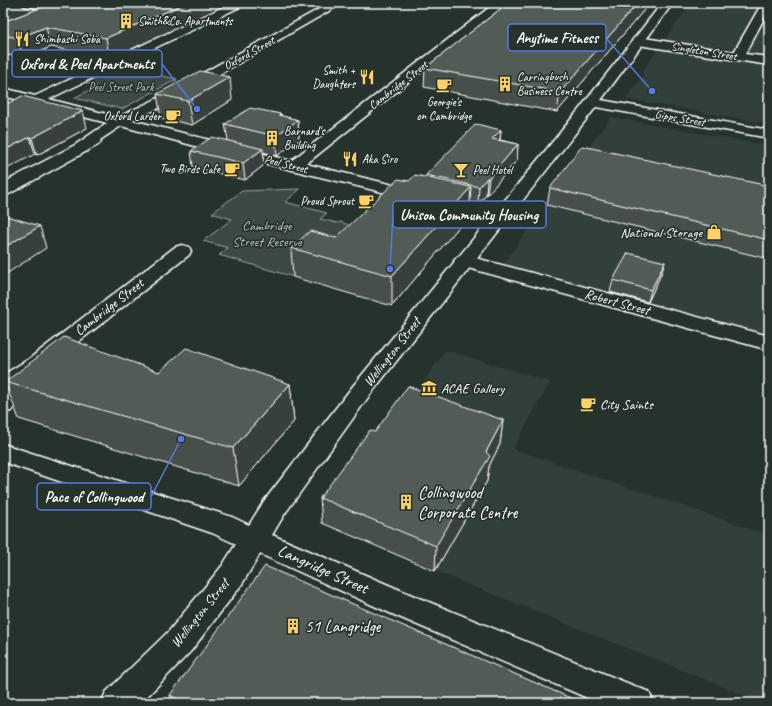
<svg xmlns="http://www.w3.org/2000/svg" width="772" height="706" font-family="Caveat,sans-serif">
<rect width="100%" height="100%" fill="#26332d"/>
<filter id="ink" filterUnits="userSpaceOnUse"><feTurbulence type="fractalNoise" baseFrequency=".025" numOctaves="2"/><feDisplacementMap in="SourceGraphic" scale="8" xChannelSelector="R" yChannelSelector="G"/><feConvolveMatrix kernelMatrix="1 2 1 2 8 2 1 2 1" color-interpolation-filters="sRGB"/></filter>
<g filter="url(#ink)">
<path fill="#333f3a" d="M11,3H67L3,28V6Z
M692,3H769V124L626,99L643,76V71L660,45Z
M611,117L769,146V352L633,316L634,313L495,275Z
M446,350L550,382L513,449L769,535V703H764L435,571L322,523Z"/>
<path fill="#3e4944" stroke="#9ea4a2" d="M127,63L150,68L143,72L177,79L122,109L74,98L97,86L86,83Z
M300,189L285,202L327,213L320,219L337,223L341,222L369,234L294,277L219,255L228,248L203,241L232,219L212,213L242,191Z"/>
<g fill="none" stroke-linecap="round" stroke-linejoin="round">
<defs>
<path id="minor" d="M20,3H42L72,9L73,11L68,14L25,6Z
M231,3H245L244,5L49,99L118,117L154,100L330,3H343L164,106L132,120L291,161L495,3H507L306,164L506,212L509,216L506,220L500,221L210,150L121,126L100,140L101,142L98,145L9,194L3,195V183L75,145L107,123L38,105L3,120V111L23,101L3,96V88L35,96Z
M762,3H769V9L745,54L769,57V65L638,45L634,44L632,41L634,38L638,37L734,52Z
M182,245L189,247L191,251L189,255L36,375L37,377L11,411L3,413V375L29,359L175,247Z
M464,255L769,336V350L457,265L454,261L457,257Z"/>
<path id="tertiary" d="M662,3H673L601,100L769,130V138L596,107L369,396L284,515L272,535L414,596L649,692L654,703H599L392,614L260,554L242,584L191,651L141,703H101L106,692L169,631L222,566L236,544L212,533L3,462V444L232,517L249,525L264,501L353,386L581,107Z"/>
</defs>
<use href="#minor" stroke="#fff" stroke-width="3"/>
<use href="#tertiary" stroke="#fff" stroke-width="3"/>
<use href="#minor" fill="#26332d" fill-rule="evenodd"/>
<use href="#tertiary" fill="#26332d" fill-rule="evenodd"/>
</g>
<path fill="#464f4b" stroke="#fff" d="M53,3H230L110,59L51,47L23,58L3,54V22Z
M508,3H650L557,112L424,87L425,68Z
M157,94L232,100L192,125L161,118Z
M3,106L87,128L37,155L35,154Z
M281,114V116L298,120L299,139L277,156L263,152L264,165L245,180L193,167L191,151L228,140L225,124Z
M501,130L500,140L518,144L517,160L487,195H486L478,204L470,202L469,215L392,306L293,277L291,248L336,238L409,181L426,177V175Z
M769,186V259L547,205L550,188Z
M665,262L661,274L648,302L610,292L613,280Z
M159,372L290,384L294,421L239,486L19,419L5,382Z
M503,420L500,444L489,466L487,481L435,571L322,523L320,498L375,432Z
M170,695L582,703H172Z"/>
<path fill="#39403d" stroke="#fff" d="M186,3H230L110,59L106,38Z
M638,3H650L557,112L560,92Z
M46,27L51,47L23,58L18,38Z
M230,77L232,100L192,125L188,101Z
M83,111L87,128L37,155L32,138Z
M281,114L282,131L298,120L299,139L277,156L275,136L279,115Z
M501,130L499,145L492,139Z
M30,137L35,154L3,171V151Z
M518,144L517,160L487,195L489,178Z
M263,149L264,165L245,180L243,163Z
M487,178L486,195L478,204L479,187Z
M471,187L469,215L392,306V276Z
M40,226L46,248L3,276V248Z
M665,262L661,274L648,302L651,290Z
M290,384L294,421L239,486L233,448Z
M503,420L500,444L489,466L487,481L435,571L436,546L486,452Z"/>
<path fill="#515c57" stroke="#fff" d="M53,3H186L106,38L46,27L18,38L3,35V22Z
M508,3H638L560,92L425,68Z
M200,71L230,77L188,101L157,94Z
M22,96L83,111L32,138L30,137L3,151V106Z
M250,108L281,114L279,115L298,120L275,136L225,124Z
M476,124L501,130L492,139L518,144L489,178H487L479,187L426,175Z
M212,137L263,149L243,163L191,151Z
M582,146L769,186V240L550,188Z
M415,175L471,187L392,276L291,248L310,231L336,238L398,179L409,181Z
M3,215L40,226L3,248Z
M628,253L665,262L651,290L613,280Z
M64,337L159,372L186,348L290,384L233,448L5,382Z
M408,386L503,420L486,452L490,456L436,546L320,498L370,430L375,432Z
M265,566L582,703H185L170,695Z"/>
</g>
<defs>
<symbol id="building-bare" viewBox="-9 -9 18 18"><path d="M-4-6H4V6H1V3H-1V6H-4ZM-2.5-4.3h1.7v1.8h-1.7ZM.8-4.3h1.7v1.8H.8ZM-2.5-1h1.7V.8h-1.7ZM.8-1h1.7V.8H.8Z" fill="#ffd166" stroke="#26332d" stroke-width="2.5" paint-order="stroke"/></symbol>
<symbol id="restaurant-bare" viewBox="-9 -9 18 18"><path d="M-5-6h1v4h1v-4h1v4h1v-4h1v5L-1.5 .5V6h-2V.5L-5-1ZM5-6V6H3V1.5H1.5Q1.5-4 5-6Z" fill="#ffd166" stroke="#26332d" stroke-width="2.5" paint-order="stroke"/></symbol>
<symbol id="cafe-bare" viewBox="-9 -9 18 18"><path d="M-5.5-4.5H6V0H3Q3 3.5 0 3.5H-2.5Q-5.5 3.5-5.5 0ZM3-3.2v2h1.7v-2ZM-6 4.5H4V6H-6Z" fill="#ffd166" stroke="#26332d" stroke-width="2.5" paint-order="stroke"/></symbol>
<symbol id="bar-bare" viewBox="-9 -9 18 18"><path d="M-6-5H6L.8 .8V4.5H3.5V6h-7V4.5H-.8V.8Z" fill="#ffd166" stroke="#26332d" stroke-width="2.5" paint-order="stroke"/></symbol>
<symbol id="shop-bare" viewBox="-9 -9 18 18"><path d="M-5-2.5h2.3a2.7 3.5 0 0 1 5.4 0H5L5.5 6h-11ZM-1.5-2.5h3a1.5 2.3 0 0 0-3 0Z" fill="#ffd166" stroke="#26332d" stroke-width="2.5" paint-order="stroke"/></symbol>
<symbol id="museum-bare" viewBox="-9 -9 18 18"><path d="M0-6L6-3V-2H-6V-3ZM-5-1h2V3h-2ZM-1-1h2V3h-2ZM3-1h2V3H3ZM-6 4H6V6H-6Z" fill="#ffd166" stroke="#26332d" stroke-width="2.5" paint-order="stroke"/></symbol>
</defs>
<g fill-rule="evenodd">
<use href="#building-bare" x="115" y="10" width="22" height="22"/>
<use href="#restaurant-bare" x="11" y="28" width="22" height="22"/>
<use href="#restaurant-bare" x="356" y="66" width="22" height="22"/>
<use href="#building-bare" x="494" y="73" width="22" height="22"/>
<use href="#cafe-bare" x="433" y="74" width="22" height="22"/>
<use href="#cafe-bare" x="162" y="105" width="22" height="22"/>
<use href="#building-bare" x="261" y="127" width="22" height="22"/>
<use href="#restaurant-bare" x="339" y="148" width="22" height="22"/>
<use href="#cafe-bare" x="221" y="158" width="22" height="22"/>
<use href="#bar-bare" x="450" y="159" width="22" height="22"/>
<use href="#cafe-bare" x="355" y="190" width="22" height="22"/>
<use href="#shop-bare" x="703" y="221" width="22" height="22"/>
<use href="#museum-bare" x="418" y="377" width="22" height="22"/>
<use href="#cafe-bare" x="577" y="393" width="22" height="22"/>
<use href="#building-bare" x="395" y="491" width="22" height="22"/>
<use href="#building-bare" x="282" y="615" width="22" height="22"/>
</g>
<g text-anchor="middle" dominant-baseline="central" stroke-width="3.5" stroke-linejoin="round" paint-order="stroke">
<g font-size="12" fill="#fff" stroke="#26332d" text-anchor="start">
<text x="138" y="21">Smith&amp;Co. Apartments</text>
<text x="34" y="39">Shimbashi Soba</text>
<text x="355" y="70" text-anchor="end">Smith +<tspan x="355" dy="14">Daughters</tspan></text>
<text x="517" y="77">Carringbush<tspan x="517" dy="14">Business Centre</tspan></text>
<text x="444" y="102" text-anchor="middle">Georgie's<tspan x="444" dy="14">on Cambridge</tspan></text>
<text x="161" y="116" text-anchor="end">Oxford Larder</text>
<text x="284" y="131">Barnard's<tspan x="284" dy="14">Building</tspan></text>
<text x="362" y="159">Aka Siro</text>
<text x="220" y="169" text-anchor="end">Two Birds Cafe</text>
<text x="473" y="170">Peel Hotel</text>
<text x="354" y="201" text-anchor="end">Proud Sprout</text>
</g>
<g font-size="12" fill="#fff" stroke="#26332d">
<text transform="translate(704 51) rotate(9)">Singleton Street</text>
<text transform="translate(249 53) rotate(-29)">Oxford Street</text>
<text transform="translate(398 85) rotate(-38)">Cambridge Street</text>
<text transform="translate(680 118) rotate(10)">Gipps Street</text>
<text transform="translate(286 164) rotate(14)">Peel Street</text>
</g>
<g font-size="12" fill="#bbbfbe" stroke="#26332d">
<text x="121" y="87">Peel Street Park</text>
</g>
<g font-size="14" fill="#bbbfbe" stroke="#26332d">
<text x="267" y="225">Cambridge<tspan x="267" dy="16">Street Reserve</tspan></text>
</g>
<g font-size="14" fill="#fff" stroke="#26332d" text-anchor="start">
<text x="702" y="232" text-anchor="end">National Storage</text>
<text x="441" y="388">ACAE Gallery</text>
<text x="600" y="404">City Saints</text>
</g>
<g font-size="14" fill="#fff" stroke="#26332d">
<text transform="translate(617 302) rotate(15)">Robert Street</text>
<text transform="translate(109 307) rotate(-38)">Cambridge Street</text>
<text transform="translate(392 352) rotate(-52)">Wellington Street</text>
<text transform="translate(200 613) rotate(-51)">Wellington Street</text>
</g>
<g font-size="17" fill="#fff" stroke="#26332d" text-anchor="start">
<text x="418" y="492">Collingwood<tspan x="418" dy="20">Corporate Centre</tspan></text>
<text x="305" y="626">51 Langridge</text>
</g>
<g font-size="17" fill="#fff" stroke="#26332d">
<text transform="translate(323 569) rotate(24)">Langridge Street</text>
</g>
</g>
<path fill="none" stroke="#567ae2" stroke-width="1.5" d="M652 91L606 38M197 109L162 64M390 269L393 214M181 439L151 497"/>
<g fill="#567ae2" stroke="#26332d" stroke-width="1.5">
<circle cx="652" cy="91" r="4"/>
<circle cx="197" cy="109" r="4"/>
<circle cx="390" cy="269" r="4"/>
<circle cx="181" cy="439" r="4"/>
</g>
<g fill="#26332d" stroke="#567ae2" stroke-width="1.5">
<rect x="508" y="24" width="98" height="27" rx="4"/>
<rect x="12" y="50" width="150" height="27" rx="4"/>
<rect x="393" y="201" width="153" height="27" rx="4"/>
<rect x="37" y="483" width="114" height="27" rx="4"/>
</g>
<g font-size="15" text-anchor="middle" font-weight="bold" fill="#fff">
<text x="557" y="43">Anytime Fitness</text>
<text x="87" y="69">Oxford &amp; Peel Apartments</text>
<text x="469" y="220">Unison Community Housing</text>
<text x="94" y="502">Pace of Collingwood</text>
</g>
<rect width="772" height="706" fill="none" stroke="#26332d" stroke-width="16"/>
<rect x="8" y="8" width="756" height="690" fill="none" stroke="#fff" stroke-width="1.5" filter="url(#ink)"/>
</svg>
